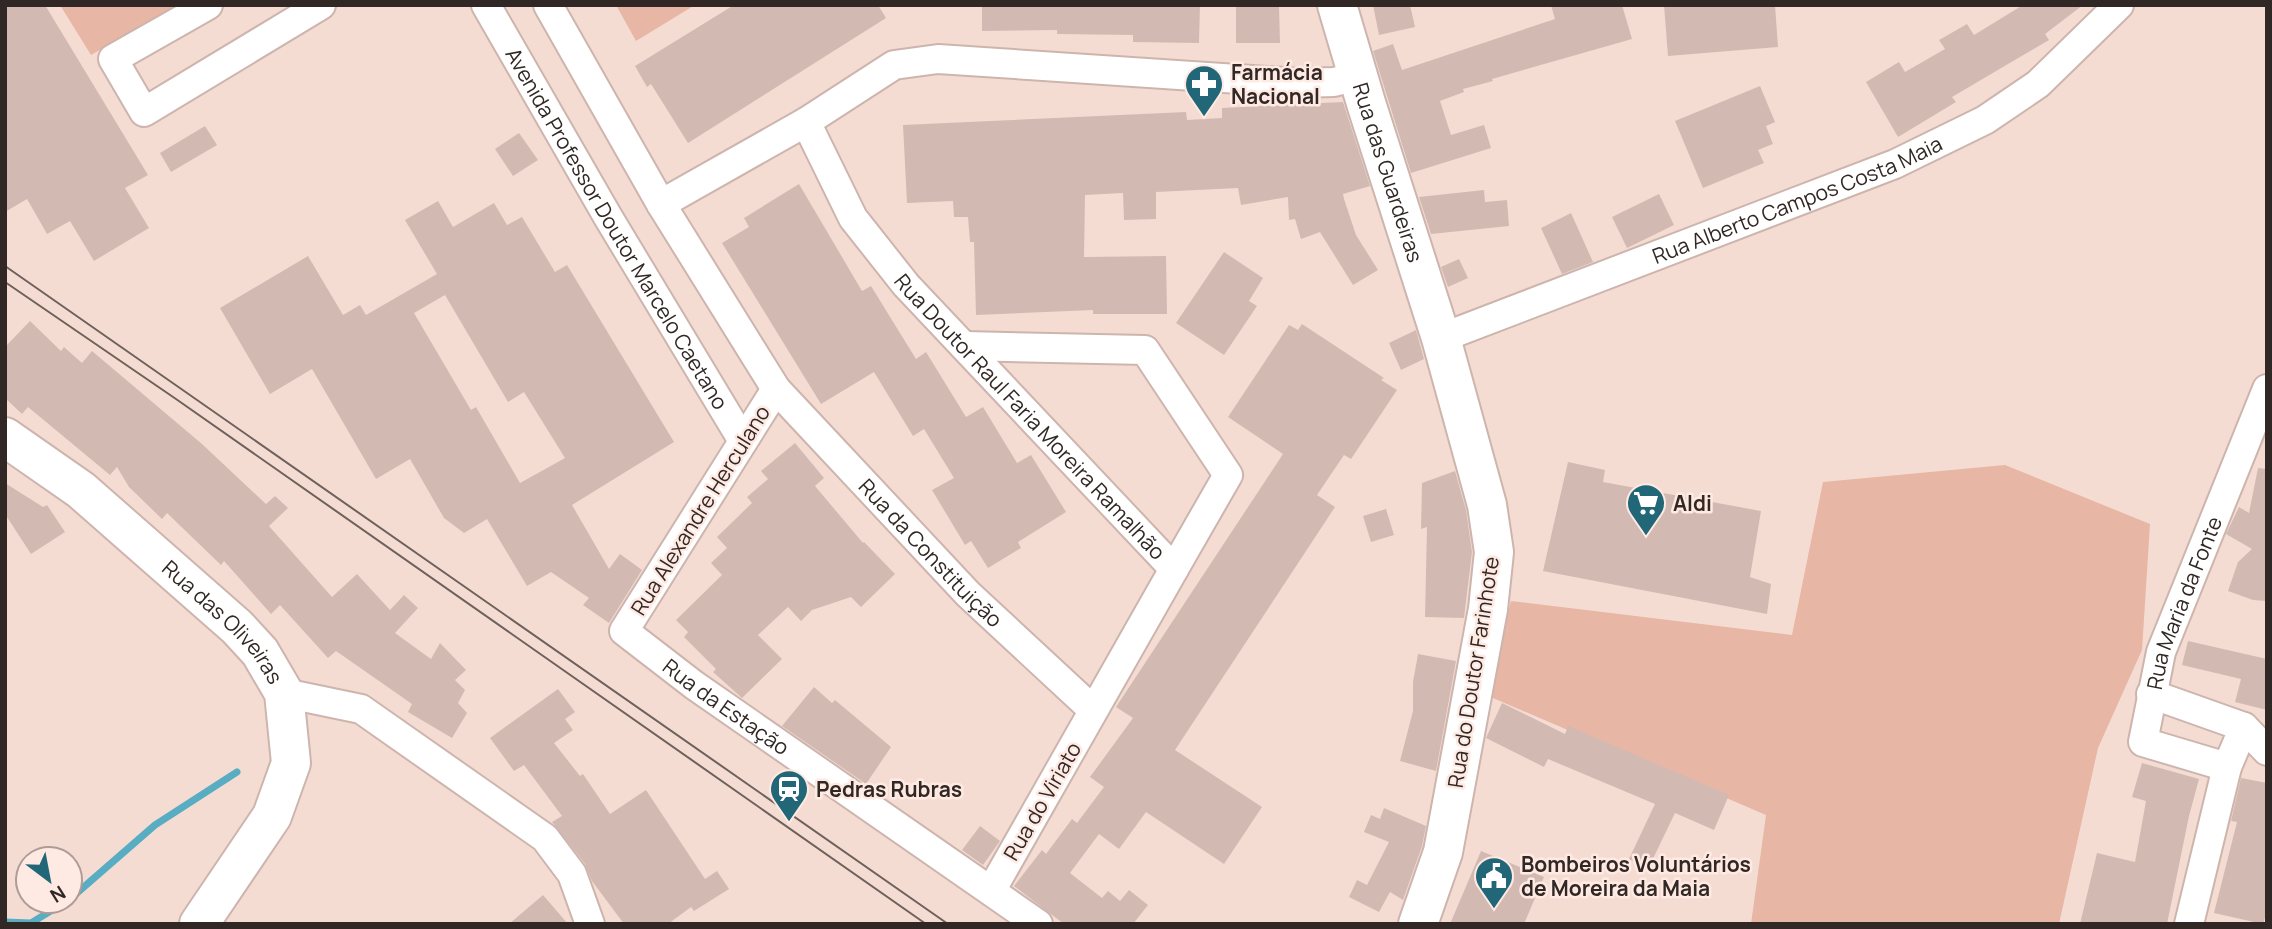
<svg xmlns="http://www.w3.org/2000/svg" width="2272" height="929" font-family="Manrope,sans-serif">
<rect width="100%" height="100%" fill="#f5dcd3"/>
<path fill="#e7b6a5" d="M60,5H178L91,55Z
M616,5H695L636,41Z
M2005,465L2150,524L2142,650L2098,748L2059,924H1751L1766,815L1486,695L1511,601L1792,635L1823,482Z"/>
<g fill="none" stroke-linecap="round" stroke-linejoin="round">
<path stroke="#58adc3" stroke-width="7" d="M70,899L155,825L237,772
M5,922L31,923L67,901"/>
</g>
<path fill="#d2bab2" fill-rule="evenodd" d="M5,5H45L148,175L125,188L149,228L94,261L70,221L47,234L27,199L5,212Z
M734,5H878L886,18L688,143L651,84L647,87L635,66Z
M982,5H1200L1199,43L1133,42V35L1057,34V30L982,31Z
M1236,5H1279L1280,43H1236Z
M1373,5H1410L1415,27L1379,35Z
M1551,5H1622L1632,39L1492,79L1493,81L1463,89L1464,92L1440,101L1451,135L1484,125L1491,148L1411,173L1373,51L1393,44L1402,70L1555,19Z
M1664,5H1775L1778,47L1668,56Z
M2023,5H2083L2045,34L2049,40L1952,97L1956,102L1898,137L1866,82L1899,62L1905,72L1945,49L1939,40L1967,24L1974,35Z
M1760,86L1775,122L1766,126L1773,144L1758,150L1764,163L1703,188L1675,121Z
M1343,102L1370,186L1343,194L1344,199L1356,235L1378,270L1353,285L1320,232L1301,239L1295,219L1289,220L1288,197L1241,205L1238,188L1156,192V219L1124,220L1123,193L1085,195L1084,257L1166,256L1167,314H1093V310L976,315L974,242H970L968,217H954L953,201L907,203L903,125L1186,112L1187,120L1222,118V108Z
M205,126L217,145L171,172L160,153Z
M519,133L538,160L513,176L495,149Z
M799,184L862,291L871,286L916,359L926,352L966,417L983,407L1017,463L1031,455L1066,512L1018,542L1021,548L988,568L971,541L965,545L932,490L954,478L924,429L913,436L874,372L821,404L722,243L749,227L744,218Z
M1484,190L1485,202L1507,200L1509,226L1431,234L1419,197Z
M1659,194L1674,225L1627,248L1612,217Z
M438,201L453,227L494,203L507,225L522,217L555,272L567,265L674,442L572,505L609,569L620,554L642,570L609,623L583,605L589,598L551,572L527,586L487,519L464,533L444,518L410,459L376,479L312,369L270,394L220,308L308,256L343,315L360,305L366,315L437,274L405,220ZM445,295L508,402L524,392L565,458L520,483L476,407L471,410L414,313Z
M1571,213L1593,262L1562,274L1541,228Z
M1224,252L1263,278L1249,301L1257,306L1224,355L1176,323Z
M1459,259L1468,278L1448,287L1441,267Z
M30,321L61,351L64,347L82,363L92,351L202,444L266,504L275,496L288,508L269,526L332,597L357,574L390,610L404,595L418,608L395,633L431,659L440,643L466,670L455,680L465,690L458,703L467,713L452,738L408,712L412,704L336,651L328,658L280,605L271,614L224,561L221,565L167,513L162,519L129,487L117,467L110,475L28,407L22,414L5,398V347Z
M1302,324L1384,378L1381,380L1397,390L1351,459L1344,455L1317,495L1335,507L1175,750L1262,807L1224,864L1146,812L1119,849L1099,834L1070,873L1102,898L1108,891L1120,901L1129,890L1148,905L1133,924H1064L1014,886L1042,850L1046,854L1072,819L1077,823L1104,787L1090,777L1133,718L1116,707L1283,454L1228,417L1289,325L1298,330Z
M1416,330L1424,359L1401,370L1389,343Z
M795,443L824,478L815,486L863,543L864,542L895,574L861,607L851,597L812,610L801,621L788,607L758,635L782,659L742,698L713,672L716,669L684,637L688,632L676,620L722,575L711,563L727,548L717,537L752,503L747,497L768,479L761,471Z
M1568,462L1605,470L1603,482L1761,511L1750,577L1771,584L1767,614L1543,571Z
M2258,468L2267,469V601L2253,600L2228,591L2238,562L2252,549L2226,534L2239,507L2249,513Z
M1455,471L1466,510L1472,552L1464,618L1425,617L1427,527L1421,529L1422,483Z
M5,483L43,507L47,505L65,532L31,554L5,514Z
M1386,509L1394,535L1371,542L1363,516Z
M2188,641L2267,659V710L2235,702L2241,679L2182,665Z
M1418,654L1456,661L1436,771L1400,761L1413,711V682Z
M814,687L832,703L835,700L891,747L866,784L782,726Z
M558,689L575,712L565,719L573,730L554,743L580,776L583,774L610,814L646,790L705,879L717,871L729,889L694,911L691,907L668,924H624L592,881L585,864L552,822L562,816L524,765L514,771L490,738Z
M1502,703L1565,734L1568,726L1729,795L1714,830L1675,813L1648,869L1629,859L1655,804L1548,759L1544,767L1486,738Z
M2142,763L2199,779L2189,816L2167,924H2080L2097,853L2135,862L2146,801L2132,797Z
M2241,778L2267,783V911L2263,924L2214,913L2237,822L2231,821Z
M1384,808L1426,826L1422,846L1403,900L1390,892L1379,912L1349,897L1357,880L1367,885L1389,842L1364,832L1371,815L1380,819Z
M980,826L1000,841L983,865L962,850Z
M1481,851L1544,877L1524,924H1450Z
M543,895L568,924H509Z"/>
<g fill="none" stroke-linecap="round" stroke-linejoin="round">
<defs>
<g id="street">
<path d="M208,5L113,59L144,112L321,5"/>
<path id="s1" d="M486,5L608,217L743,441"/>
<path id="s2" d="M548,5L661,204L776,389L968,594L1093,710"/>
<path id="s3" d="M806,122L853,218L906,285L1174,569L991,891"/>
<path d="M661,204L806,122L894,65L938,59L1299,83L1334,82L1358,76"/>
<path id="s4" d="M1441,338L1895,164L1985,120L2038,84L2119,5"/>
<path d="M964,346L1145,350L1228,475L1174,569"/>
<path id="s5" d="M776,389L624,631L694,685L1038,924"/>
<path d="M284,693L361,709L545,838L572,874L590,924"/>
<path d="M2151,694L2244,727L2227,767L2189,924"/>
<path d="M2244,727L2267,751"/>
<path id="s6" d="M2227,767L2143,742L2161,652L2267,389"/>
</g>
<g id="secondary">
<path id="s7" d="M1337,5L1366,103L1441,338L1487,505L1494,552L1488,609L1443,852L1418,924"/>
<path id="s8" d="M5,437L81,490L237,627L260,652L284,693L291,763L272,816L199,924"/>
</g>
</defs>
<use href="#street" stroke="#cdb5ad" stroke-width="32"/>
<use href="#secondary" stroke="#cdb5ad" stroke-width="42"/>
<use href="#street" stroke="#fff" stroke-width="28"/>
<use href="#secondary" stroke="#fff" stroke-width="38"/>
<path stroke="#6e605b" stroke-width="2" d="M5,266L948,924
M5,282L176,399L926,924"/>
</g>
<defs>
<symbol id="pharmacy-pin" viewBox="-11 -11 22 30"><path d="M0 17L-7.5 6A9.5 9.5 0 1 1 7.5 6Z" fill="#226778" stroke="#ffeae3"/><path d="M-2-6h4v4h4v4h-4v4h-4v-4h-4v-4h4Z" fill="#fff"/></symbol>
<symbol id="supermarket-pin" viewBox="-11 -11 22 30"><path d="M0 17L-7.5 6A9.5 9.5 0 1 1 7.5 6Z" fill="#226778" stroke="#ffeae3"/><path d="M-6-5.5h2.5l.6 2H6L4.5 2H-2.5L-4.4-4H-6ZM-1.5 3.2a1.3 1.3 0 1 0 .1 0ZM3 3.2a1.3 1.3 0 1 0 .1 0Z" fill="#fff"/></symbol>
<symbol id="station-pin" viewBox="-11 -11 22 30"><path d="M0 17L-7.5 6A9.5 9.5 0 1 1 7.5 6Z" fill="#226778" stroke="#ffeae3"/><path d="M-3-6H3Q5-6 5-4V2Q5 4 3 4L4.5 6H3L1.5 4h-3L-3 6H-4.5L-3 4Q-5 4-5 2V-4Q-5-6-3-6ZM-3.5-4v3h7v-3ZM-3.5 1v1.5H-2V1ZM2 1v1.5H3.5V1Z" fill="#fff"/></symbol>
<symbol id="civic-pin" viewBox="-11 -11 22 30"><path d="M0 17L-7.5 6A9.5 9.5 0 1 1 7.5 6Z" fill="#226778" stroke="#ffeae3"/><path d="M-.6-6.5H3V-4.5H.6V-3L4-1V1h2V6H-6V1h2V-1L-.6-3ZM-1.2 2.5V6h2.4V2.5Z" fill="#fff"/></symbol>
</defs>
<g fill-rule="evenodd">
<use href="#pharmacy-pin" x="1182" y="62" width="44" height="60"/>
<use href="#supermarket-pin" x="1624" y="481" width="44" height="60"/>
<use href="#station-pin" x="767" y="767" width="44" height="60"/>
<use href="#civic-pin" x="1472" y="854" width="44" height="60"/>
</g>
<g text-anchor="middle" dominant-baseline="central" stroke-width="5" stroke-linejoin="round" paint-order="stroke">
<g font-size="21" font-weight="bold" fill="#312825" stroke="#ffeae3" text-anchor="start">
<text x="1231" y="72">Farmácia<tspan x="1231" dy="24">Nacional</tspan></text>
<text x="1673" y="503">Aldi</text>
<text x="816" y="789">Pedras Rubras</text>
<text x="1521" y="864">Bombeiros Voluntários<tspan x="1521" dy="24">de Moreira da Maia</tspan></text>
</g>
<g font-size="21" fill="#312825" stroke="#ffeae3">
<text stroke="none"><textPath href="#s7" startOffset="175">Rua das Guardeiras</textPath></text>
<text stroke="none"><textPath href="#s4" startOffset="382">Rua Alberto Campos Costa Maia</textPath></text>
<text stroke="none"><textPath href="#s1" startOffset="259">Avenida Professor Doutor Marcelo Caetano</textPath></text>
<text stroke="none"><textPath href="#s3" startOffset="373">Rua Doutor Raul Faria Moreira Ramalhão</textPath></text>
<text transform="translate(700 510) rotate(-58)">Rua Alexandre Herculano</text>
<text stroke="none"><textPath href="#s2" startOffset="672">Rua da Constituição</textPath></text>
<text stroke="none"><textPath href="#s6" startOffset="233">Rua Maria da Fonte</textPath></text>
<text stroke="none"><textPath href="#s8" startOffset="287">Rua das Oliveiras</textPath></text>
<text transform="translate(1473 672) rotate(-81)">Rua do Doutor Farinhote</text>
<text stroke="none"><textPath href="#s5" startOffset="413">Rua da Estação</textPath></text>
<text transform="translate(1042 801) rotate(-60)">Rua do Viriato</text>
</g>
</g>
<rect width="2272" height="929" fill="none" stroke="#312825" stroke-width="14"/>
<g transform="translate(49 880) rotate(148)"><circle r="33" fill="#ffeae3" stroke="#ad9c97" stroke-width="2"/>
<path d="M0-5L12 26L0 18L-12 26Z" fill="#226778"/>
<text y="-10" font-size="19" font-weight="bold" text-anchor="middle" fill="#312825">N</text>
</g>
</svg>
